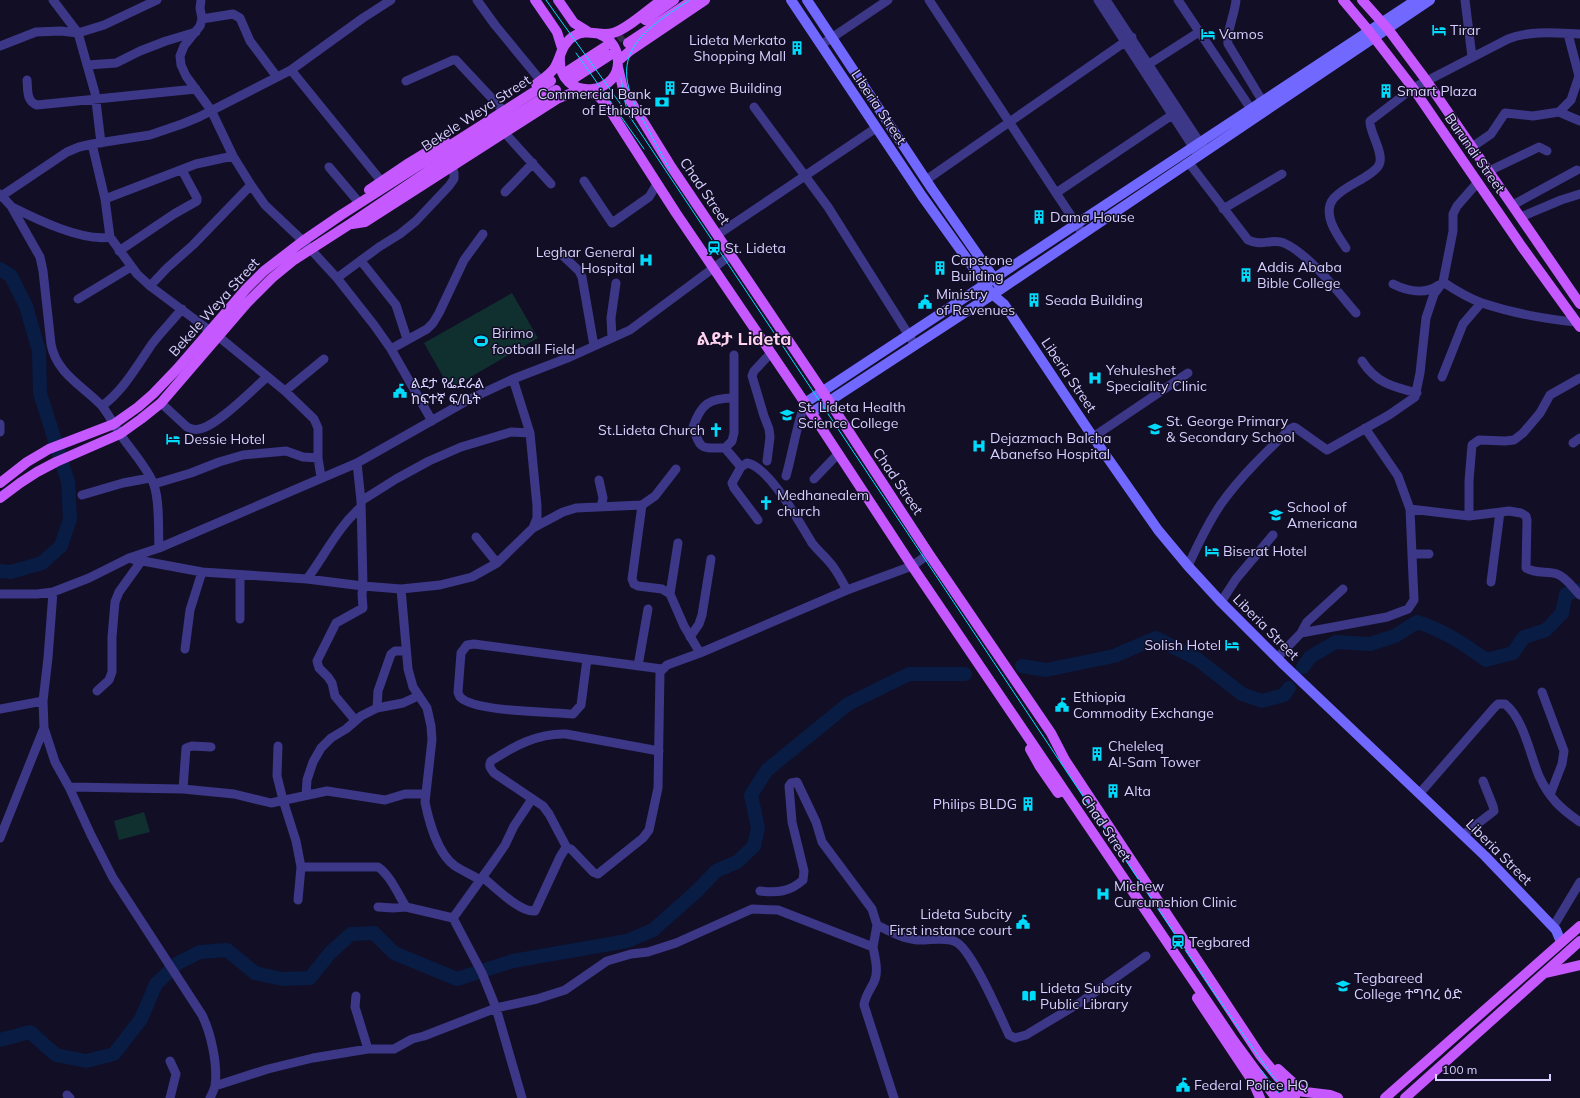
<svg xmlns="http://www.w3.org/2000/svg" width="1580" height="1098" font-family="Mulish,'Noto Sans Ethiopic',sans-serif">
<rect width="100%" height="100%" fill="#120e25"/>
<path fill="#102f2f" d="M512,293L538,338L450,389L424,343Z
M144,812L150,832L119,840L114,821Z"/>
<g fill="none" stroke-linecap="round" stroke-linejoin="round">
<path stroke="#081c44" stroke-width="14" d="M0,269L11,276L26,306L39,351L40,393L68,482L70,519L61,546L42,563L11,572L0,571
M1022,666L1046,670L1114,656L1156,638L1197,659L1242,694L1262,701L1284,695L1289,688
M1303,667L1310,657L1336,642L1370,644L1395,636L1417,622C1443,630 1464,644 1486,660L1513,653L1524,637L1546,630L1562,613L1566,594L1580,590
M0,1040L30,1032L56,1055L86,1061L114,1054L141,1019L156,984L178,963L200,952L227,950L255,973L282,979L310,978L330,953L351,934L374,933L394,953L457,979L513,961L627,941L653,930L697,891L716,871L737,862L754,846L758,828L751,795L767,770L848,704L909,674H965"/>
<path stroke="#302b46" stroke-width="10" stroke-dasharray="10 5" stroke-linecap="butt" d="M605,47L623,35"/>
<path stroke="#3c3786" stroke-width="9" d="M53,0L78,33L95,93L101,143
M201,0L200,8L202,19L200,26L184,46L180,56L181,65L186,76L211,110L233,156L251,185L265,205L303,241L337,278L374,325L391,349L432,421
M477,0L495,25L541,81
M929,0L1083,234
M1098,0L1197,153
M1106,0L1204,149
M1178,0L1255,115
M1236,0C1235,14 1226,32 1228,44L1266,107
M1465,0L1472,57
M202,19L233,14L240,18L250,41L277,77
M821,45L888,0
M0,46L36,32L61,31L78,33L104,25L157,0
M1149,64L1199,32
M88,65L116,63L140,51L166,41L196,32
M291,70L382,182
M27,80C28,90 26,101 37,105L196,89
M406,81L453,60H456L500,107
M754,107L828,207L915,345
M1559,112L1571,100L1579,76L1568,34
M504,132L551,184
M92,144L105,199L110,237L137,274L150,286L209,330
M1472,147L1491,134L1505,113L1533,116L1559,112L1580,121
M1189,163L1248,240C1262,247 1271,238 1284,243C1309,254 1338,292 1356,313
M329,167L356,199
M1489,171L1539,147L1547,151
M926,180L1132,37
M584,181L612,223L649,197L657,184
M505,192L533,163
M1056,193L1178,111
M0,194L11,206L40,257L43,271L51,344C56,373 83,386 102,406C109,415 114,425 120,434C130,449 148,468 154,485C160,503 158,529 159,548
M0,197L67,152L79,147L92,144L150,135L182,124L199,117L291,70L363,18L391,0
M105,199L196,164L233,156
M1513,205L1577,170
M12,207C36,219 83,242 110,237
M1223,209L1282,174
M1521,217L1561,200L1580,194
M717,235L876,128
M1346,248C1337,235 1321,213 1334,198C1341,190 1353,184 1362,179C1368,175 1376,171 1379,165C1385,154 1369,132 1370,121L1413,88L1508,39C1531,30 1556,33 1580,34
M119,251L174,214L197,201V198L182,170
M560,253L579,271L582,277L594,346
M361,261L396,305L407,339
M337,278L379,247L400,234L416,221L449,186L454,179V173L452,165
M1443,282C1455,290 1468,298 1482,303C1512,313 1545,319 1576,322
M1393,284C1407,291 1425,295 1439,285
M150,286L167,268L193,245L251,185
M78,299L131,267
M219,337L285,391L314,419L318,428V458L321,477
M612,338L611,318L616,283
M391,349L427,329L433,323L439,313L464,260L483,234
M734,355V433L732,441L725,448L741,467
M1362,361C1376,383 1393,387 1417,393
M1442,377L1463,324L1481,303
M285,391L324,359
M161,403L187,427C191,429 195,430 199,429C216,427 253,389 267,377
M102,406C123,391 137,366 152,344C161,332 172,321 182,309
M0,424V432
M1093,437L1188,373
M1573,443L1580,438
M725,448C701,448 701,451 693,427C701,404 709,398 734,398
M767,461L770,437L769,429L764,416L752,376L754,371L771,353
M357,463L361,501L363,586L401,589L408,669L413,687L427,708L431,726L432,740L425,802C429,822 438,854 455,866C463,871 472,875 480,880
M786,476C793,451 796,427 805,403
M814,479L838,454
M599,480L603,498L601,507
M154,484L191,473L219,462L243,455L286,451L303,457L318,458
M82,495L123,483L150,478
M361,501L396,479L429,461L461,447L511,432L530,433
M642,505L632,579L634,584L638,586L662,589L670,594L684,626L700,653
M1410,509L1469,516L1509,511L1521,513L1526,516L1527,520L1526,568C1535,574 1547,571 1557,574C1566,577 1573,588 1580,595
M1469,516V481L1472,445L1479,440L1505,441L1514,440L1523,433L1540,413L1550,395L1580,378
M758,520L734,488L732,483L741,467L747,463C770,467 800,524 812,543C819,552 828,559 834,568C839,575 843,583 847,590
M533,528L563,512L576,508L642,505L655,496L676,469
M476,537L497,563
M1413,554H1429
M132,559L202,572L307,579L363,586L362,594L363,608L336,623L317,661L319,668L328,677L332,683L335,696L355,720
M1188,566C1198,544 1208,523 1221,504C1241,476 1266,452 1290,429L1294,427L1296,428L1327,450L1389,415L1415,397L1420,373L1426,318L1434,294L1443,282L1453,231V214L1457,206L1478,182
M307,579C325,555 338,527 360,508
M1491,582L1500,512
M401,589L440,585L472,577L497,563L533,528L537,518V506L530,433L513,379
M53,592L48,658L43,701L44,728L55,762L69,787L183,789L234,794L271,803L327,791L385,800L405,794H426
M0,594H37L53,592L89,578L129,558L159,548L357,463L470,399L513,379L570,357L630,330L731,255
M670,594L678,543
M1221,602L1236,579L1273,535
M240,619V575
M1301,633L1387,617L1408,609L1414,600L1410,509L1398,476L1365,428
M690,637L699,624L702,615L711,559
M185,649L190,610L202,572
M1277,658L1301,633L1307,622L1343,589
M587,659L581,705L573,714C551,712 474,712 460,697C460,697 458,693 458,692L461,653L467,645L474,644L662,669
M638,666L648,609
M97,691L109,680L112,672V637L115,602L119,592L142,560
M1542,692L1564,751L1562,764L1550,795
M377,708L378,691L391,654L395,651H406
M0,709L43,701
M278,746L277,776L283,800L296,841L301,867L298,900
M69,787L91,835L113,878L202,1015C211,1033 218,1065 215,1086C214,1090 212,1094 210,1098
M183,789L186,748L192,746L211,747
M1420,793L1494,708L1498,704H1505C1524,719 1530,755 1539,776C1549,798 1561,809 1580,822
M306,795L307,780L313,762L321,748L331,738L346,729L361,716L377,708L403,703L418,696
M1463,835L1494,811L1493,806L1483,781
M0,838L44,728
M567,848L549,814L543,806L494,773C491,769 488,766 491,761C514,746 538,733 566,734L659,751
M301,867H378C390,875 398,894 406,907
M482,878L486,880C497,889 521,913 535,911L560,857L565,849L567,848L571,849L593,872L598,874L643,838L649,830L658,788L660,672L667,665L700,653L847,590L912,566L929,554
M760,891C777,893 790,892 803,880L804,871L792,822L789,786L791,783L797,782L816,822L822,842L872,909L877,925
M378,907L393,908L406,907L453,918L482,973L496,1008L522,1098
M453,918L494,861L505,845L514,826L532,799
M1553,927L1580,882
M873,947L877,925C889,931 903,939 917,940C929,941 945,936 956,942C972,950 1000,1016 1009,1035L1015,1038L1026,1035L1081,1002L1146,956
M356,996L355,1007L368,1049
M170,1061L176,1074L170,1098
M215,1086L268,1069L313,1058L368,1049H394L412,1039L424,1036L496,1008L537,999L565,990L607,961L631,954L648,952L676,943L752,909L778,910L873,947C875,958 879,972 874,982C870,990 865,996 864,1005L894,1098
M67,1095L70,1098"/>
<path stroke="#7168ff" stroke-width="10" d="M791,0L922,196L992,294L1004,304L1093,437L1158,530L1188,566L1221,602L1284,665L1485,856L1556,930L1561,942
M807,0L932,189L998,284
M805,403L1416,0
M811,413L1001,289L1430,0"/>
<path stroke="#c658ff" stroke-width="10" d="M535,0L557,32L562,48
M558,0L574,23L587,31
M1343,0L1369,31L1413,88L1522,247L1580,327
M1362,0L1388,29L1426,80L1580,304
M645,20L674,0
M628,43L693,0
M560,56C556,104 627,97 617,54C615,45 608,37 599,34
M618,61L631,50L705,0
M618,67L623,89L670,165L823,392L929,554L1051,733L1065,760L1260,1055L1295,1098
M568,71L605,47
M573,79L610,55
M536,84C543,79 551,74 555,67C561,56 562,43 574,36C587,28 600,37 613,33C628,29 648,9 662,0
M587,90L598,96L606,104L676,213L805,403L912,566L1234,1041L1276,1098
M369,190L409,163L445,141
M352,224L365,222L557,99L581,89
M0,483L27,462L49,449L114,424L138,407L153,394L177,369L246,289L264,271L303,241L341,215L551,81
M0,498L20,483L37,472L56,462L120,434L141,419L161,403L247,303L272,278L294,260L350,224L445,160L556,90
M1030,749L1040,767L1058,793
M1546,973L1580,965
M1197,998L1253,1082L1260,1098
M1278,1069L1302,1091
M1297,1091L1330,1095L1338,1098
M1385,1098L1580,926
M1405,1098L1580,941"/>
<path stroke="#00dbfc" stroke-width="1" d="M546,0L632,120L1211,988L1271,1074L1292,1098
M576,53L644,149
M621,78L625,102L627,109
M670,170C662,155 654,141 647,127C630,97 614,68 641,37C655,22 673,11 690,0
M1261,1070L1283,1098"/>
<path stroke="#c658ff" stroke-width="10" d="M1280,1098L1295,1091"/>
</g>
<defs>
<symbol id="hotel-bare" viewBox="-9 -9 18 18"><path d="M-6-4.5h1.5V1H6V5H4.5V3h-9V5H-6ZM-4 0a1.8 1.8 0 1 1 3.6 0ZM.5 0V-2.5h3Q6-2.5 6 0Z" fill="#00dbfc" stroke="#120e25" stroke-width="2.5" paint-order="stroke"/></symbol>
<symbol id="building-bare" viewBox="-9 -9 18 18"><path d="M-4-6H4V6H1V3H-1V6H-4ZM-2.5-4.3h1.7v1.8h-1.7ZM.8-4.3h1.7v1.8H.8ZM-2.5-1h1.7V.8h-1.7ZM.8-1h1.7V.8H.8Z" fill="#00dbfc" stroke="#120e25" stroke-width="2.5" paint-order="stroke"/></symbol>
<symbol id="bank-bare" viewBox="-9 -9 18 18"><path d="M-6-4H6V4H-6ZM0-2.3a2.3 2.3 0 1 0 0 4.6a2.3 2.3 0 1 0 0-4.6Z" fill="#00dbfc" stroke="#120e25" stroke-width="2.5" paint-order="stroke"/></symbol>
<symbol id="station-bare" viewBox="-9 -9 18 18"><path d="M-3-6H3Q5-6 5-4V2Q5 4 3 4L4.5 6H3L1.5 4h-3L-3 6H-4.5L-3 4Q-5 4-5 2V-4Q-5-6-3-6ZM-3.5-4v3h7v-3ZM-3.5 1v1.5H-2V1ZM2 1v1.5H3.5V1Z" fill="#00dbfc" stroke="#120e25" stroke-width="2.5" paint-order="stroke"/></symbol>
<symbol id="hospital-bare" viewBox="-9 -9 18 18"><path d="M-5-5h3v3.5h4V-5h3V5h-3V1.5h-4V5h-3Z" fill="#00dbfc" stroke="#120e25" stroke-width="2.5" paint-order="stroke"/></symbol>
<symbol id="civic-bare" viewBox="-9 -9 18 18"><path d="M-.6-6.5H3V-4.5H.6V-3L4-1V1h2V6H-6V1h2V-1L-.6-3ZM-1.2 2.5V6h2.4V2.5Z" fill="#00dbfc" stroke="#120e25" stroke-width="2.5" paint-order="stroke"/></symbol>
<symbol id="stadium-bare" viewBox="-9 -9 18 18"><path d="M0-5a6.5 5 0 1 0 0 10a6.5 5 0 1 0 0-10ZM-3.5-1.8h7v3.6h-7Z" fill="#00dbfc" stroke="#120e25" stroke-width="2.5" paint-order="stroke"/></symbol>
<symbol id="university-bare" viewBox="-9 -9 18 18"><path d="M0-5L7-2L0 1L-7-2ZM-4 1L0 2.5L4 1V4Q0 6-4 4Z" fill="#00dbfc" stroke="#120e25" stroke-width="2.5" paint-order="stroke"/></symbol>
<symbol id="school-bare" viewBox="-9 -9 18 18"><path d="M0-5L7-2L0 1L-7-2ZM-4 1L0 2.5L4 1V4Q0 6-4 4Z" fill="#00dbfc" stroke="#120e25" stroke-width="2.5" paint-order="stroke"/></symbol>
<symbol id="church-bare" viewBox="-9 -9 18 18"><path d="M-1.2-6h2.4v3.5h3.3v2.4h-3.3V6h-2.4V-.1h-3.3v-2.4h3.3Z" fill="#00dbfc" stroke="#120e25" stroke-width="2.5" paint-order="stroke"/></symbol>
<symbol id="library-bare" viewBox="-9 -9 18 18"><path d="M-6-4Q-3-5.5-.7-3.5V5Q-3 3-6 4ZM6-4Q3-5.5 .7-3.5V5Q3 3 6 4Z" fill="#00dbfc" stroke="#120e25" stroke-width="2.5" paint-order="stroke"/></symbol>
</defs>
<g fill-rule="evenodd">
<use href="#hotel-bare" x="1429" y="20" width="20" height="20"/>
<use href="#hotel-bare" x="1198" y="24" width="20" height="20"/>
<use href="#building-bare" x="787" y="38" width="20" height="20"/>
<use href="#building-bare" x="660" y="78" width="20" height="20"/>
<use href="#building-bare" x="1376" y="81" width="20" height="20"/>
<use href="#bank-bare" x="652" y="92" width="20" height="20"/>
<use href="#building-bare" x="1029" y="207" width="20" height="20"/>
<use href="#station-bare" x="704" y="238" width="20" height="20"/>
<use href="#hospital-bare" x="636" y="250" width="20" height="20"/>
<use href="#building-bare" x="930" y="258" width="20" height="20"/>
<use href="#building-bare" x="1236" y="265" width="20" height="20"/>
<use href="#building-bare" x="1024" y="290" width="20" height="20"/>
<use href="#civic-bare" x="915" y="292" width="20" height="20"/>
<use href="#stadium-bare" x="471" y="331" width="20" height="20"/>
<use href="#hospital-bare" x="1085" y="368" width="20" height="20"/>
<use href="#civic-bare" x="390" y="381" width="20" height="20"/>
<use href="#university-bare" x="777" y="405" width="20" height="20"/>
<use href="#school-bare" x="1145" y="419" width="20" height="20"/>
<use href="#church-bare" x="706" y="420" width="20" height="20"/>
<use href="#hotel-bare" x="163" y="429" width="20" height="20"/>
<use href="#hospital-bare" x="969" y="436" width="20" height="20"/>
<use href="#church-bare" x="756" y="493" width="20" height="20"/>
<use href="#school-bare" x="1266" y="505" width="20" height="20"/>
<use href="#hotel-bare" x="1202" y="541" width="20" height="20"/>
<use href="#hotel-bare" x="1222" y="635" width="20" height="20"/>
<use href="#civic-bare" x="1052" y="695" width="20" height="20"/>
<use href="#building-bare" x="1087" y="744" width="20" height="20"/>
<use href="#building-bare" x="1103" y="781" width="20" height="20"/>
<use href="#building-bare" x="1018" y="794" width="20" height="20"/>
<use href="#hospital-bare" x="1093" y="884" width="20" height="20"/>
<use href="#civic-bare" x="1013" y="912" width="20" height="20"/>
<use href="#station-bare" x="1168" y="932" width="20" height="20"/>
<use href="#university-bare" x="1333" y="976" width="20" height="20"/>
<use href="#library-bare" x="1019" y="986" width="20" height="20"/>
<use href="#civic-bare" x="1173" y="1075" width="20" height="20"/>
</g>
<g text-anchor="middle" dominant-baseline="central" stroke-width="3" stroke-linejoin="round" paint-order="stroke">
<g font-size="14" fill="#d8d1ff" stroke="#120e25" text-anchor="start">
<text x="1450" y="30">Tirar</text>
<text x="1219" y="34">Vamos</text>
<text x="786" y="40" text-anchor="end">Lideta Merkato<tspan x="786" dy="16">Shopping Mall</tspan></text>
<text x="681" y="88">Zagwe Building</text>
<text x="1397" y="91">Smart Plaza</text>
<text x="651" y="94" text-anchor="end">Commercial Bank<tspan x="651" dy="16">of Ethiopia</tspan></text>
<text x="1050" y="217">Dama House</text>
<text x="725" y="248">St. Lideta</text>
<text x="635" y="252" text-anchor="end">Leghar General<tspan x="635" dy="16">Hospital</tspan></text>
<text x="951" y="260">Capstone<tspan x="951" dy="16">Building</tspan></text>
<text x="1257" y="267">Addis Ababa<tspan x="1257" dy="16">Bible College</tspan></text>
<text x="936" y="294">Ministry<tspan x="936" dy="16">of Revenues</tspan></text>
<text x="1045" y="300">Seada Building</text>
<text x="492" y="333">Birimo<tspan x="492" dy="16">football Field</tspan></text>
<text x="1106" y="370">Yehuleshet<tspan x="1106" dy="16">Speciality Clinic</tspan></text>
<text x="411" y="383">ልደታ የፌደራል<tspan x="411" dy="16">ከፍተኛ ፍ/ቤት</tspan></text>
<text x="798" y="407">St. Lideta Health<tspan x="798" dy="16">Science College</tspan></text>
<text x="1166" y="421">St. George Primary<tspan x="1166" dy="16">&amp; Secondary School</tspan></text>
<text x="705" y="430" text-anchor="end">St.Lideta Church</text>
<text x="990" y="438">Dejazmach Balcha<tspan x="990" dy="16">Abanefso Hospital</tspan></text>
<text x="184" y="439">Dessie Hotel</text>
<text x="777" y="495">Medhanealem<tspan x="777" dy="16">church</tspan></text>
<text x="1287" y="507">School of<tspan x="1287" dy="16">Americana</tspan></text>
<text x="1223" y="551">Biserat Hotel</text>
<text x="1221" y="645" text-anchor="end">Solish Hotel</text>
<text x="1073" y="697">Ethiopia<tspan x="1073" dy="16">Commodity Exchange</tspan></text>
<text x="1108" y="746">Cheleleq<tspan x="1108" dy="16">Al-Sam Tower</tspan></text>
<text x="1124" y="791">Alta</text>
<text x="1017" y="804" text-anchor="end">Philips BLDG</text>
<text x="1114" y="886">Michew<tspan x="1114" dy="16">Curcumshion Clinic</tspan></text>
<text x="1012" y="914" text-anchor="end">Lideta Subcity<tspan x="1012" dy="16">First instance court</tspan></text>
<text x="1189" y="942">Tegbared</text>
<text x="1354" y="978">Tegbareed<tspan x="1354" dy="16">College ተግባረ ዕድ</tspan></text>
<text x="1040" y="988">Lideta Subcity<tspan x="1040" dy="16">Public Library</tspan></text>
<text x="1194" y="1085">Federal Police HQ</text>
</g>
<g font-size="14" fill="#d8d1ff" stroke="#120e25">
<text transform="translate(879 107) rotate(56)">Liberia Street</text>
<text transform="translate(476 113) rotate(-33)">Bekele Weya Street</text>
<text transform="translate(1475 153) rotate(55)">Burundi Street</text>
<text transform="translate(705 191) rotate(56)">Chad Street</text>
<text transform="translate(214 307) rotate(-48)">Bekele Weya Street</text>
<text transform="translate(1069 375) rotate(56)">Liberia Street</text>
<text transform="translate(898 481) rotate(56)">Chad Street</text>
<text transform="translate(1266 627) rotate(45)">Liberia Street</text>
<text transform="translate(1106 828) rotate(56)">Chad Street</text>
<text transform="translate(1499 852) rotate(45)">Liberia Street</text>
</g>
<g font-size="18" font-weight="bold" fill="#ffd3ee" stroke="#120e25">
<text x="744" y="338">ልደታ Lideta</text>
</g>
</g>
<path d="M1436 1074v6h114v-6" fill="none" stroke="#d8d1ff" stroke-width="2"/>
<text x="1442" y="1074" font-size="12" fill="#d8d1ff" stroke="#120e25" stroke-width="3" paint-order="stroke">100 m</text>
</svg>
